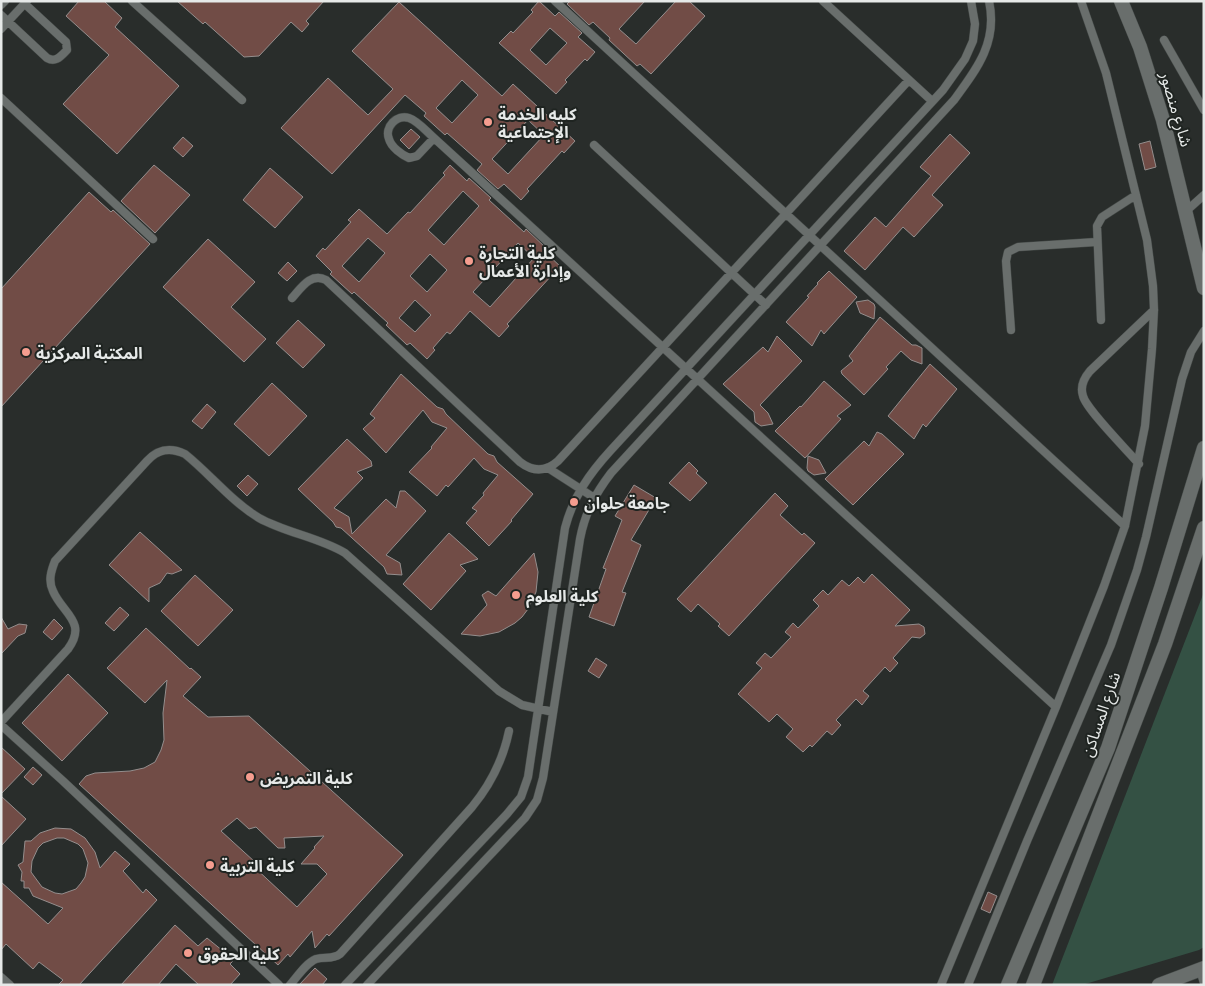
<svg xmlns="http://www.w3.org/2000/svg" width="1205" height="986" font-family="'Exo 2','Noto Sans Arabic',sans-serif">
<rect width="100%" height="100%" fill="#292d2b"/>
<path fill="#345144" d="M1204,592V947L1199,950L1082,985H1052Z"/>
<path fill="#714c46" stroke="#948e8d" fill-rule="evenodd" d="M79,1H104L122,18L115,27L179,86L117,154L63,104L109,55L66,16Z
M177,1H324L306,21L309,24L302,32L291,22L259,56L244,57L205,22L203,24Z
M539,1L555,16L559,12L582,33L578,37L595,52L587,61L585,59L565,80L567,82L556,94L499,43L511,31L513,33L533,12L531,10ZM550,28L567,43L546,65L530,50Z
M570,1H645L619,29L636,44L676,1H689L705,16L651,74L640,64L637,66L609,40L610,38L593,22L589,25L567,4Z
M399,2L502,96L513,84L575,141L564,153L562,151L527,189L529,191L521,200L504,184L498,189L477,170L482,164L447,133L445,135L424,116L426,113L405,95L332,174L281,128L328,78L368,115L393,89L352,51ZM462,80L478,95L452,123L436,108ZM528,120L544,135L508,174L492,159Z
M411,129L420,137L409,149L400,140Z
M950,134L970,153L932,195L943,205L914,237L903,227L865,270L844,251L875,217L886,227L931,176L920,167Z
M183,137L193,146L183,157L173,148Z
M1150,141L1156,167L1145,170L1139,144Z
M154,165L190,195L155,233L121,201Z
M450,165L467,181L469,178L491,198L489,200L524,232L526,229L547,249L545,252L562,268L555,276L553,274L507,324L509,326L499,337L470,311L450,334L447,332L433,348L435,350L427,359L410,343L407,345L386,325L388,323L354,292L352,294L330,274L332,272L316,256L323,248L325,250L351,222L348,220L359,209L387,234L408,212L410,213L445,175L443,173ZM463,191L479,206L444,245L428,230ZM368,238L385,253L359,282L342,266ZM518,243L534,258L490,307L473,292ZM430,254L447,270L427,292L410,276ZM415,300L431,315L415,332L399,318Z
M270,168L303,197L275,228L243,200Z
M89,192L111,212L113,210L150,244L1,407V289Z
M208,239L255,282L231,307L266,339L244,362L163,287Z
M288,262L297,271L287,281L278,273Z
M829,271L857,297L824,334L821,330L812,346L786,322L809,297L807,296L818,284L817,283Z
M868,300L874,304L875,307L874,319L860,313L856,302Z
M880,317L912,345H916L922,348V364L911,360L901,351L886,367L888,369L864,395L842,374L841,371L853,361L849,356Z
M298,320L325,345L303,368L276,343Z
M777,336L802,361L760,405L768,413L773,424L761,426L755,422L754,412L723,384L763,347L768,352Z
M930,364L957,389L926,427L923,424L914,439L888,416Z
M401,374L437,407L443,409L446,414L488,454L494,456L497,462L533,494L511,520L512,521L489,546L466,523L477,511L472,508L484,495L483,493L498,475L484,469L474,458L448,487L446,485L437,496L409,472L432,448L431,447L447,428L432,422L423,410L386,453L363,429L375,418L370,414Z
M824,381L851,405L837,416L841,419L805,458L775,431L800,406L801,407Z
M272,383L307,416L269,456L234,424Z
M207,404L216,412L202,429L192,421Z
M877,432L882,434L904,454L853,505L825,479L864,441L869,446Z
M347,439L371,461L372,466L357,472L363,478L334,508L349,517L352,534L386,499L396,508L400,491H405L426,511L386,555L400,563L402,575L387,574L384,567L341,528L336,527L333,522L298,489Z
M808,456L819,460L826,473L814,475L808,471L807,468Z
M689,462L698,471L696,473L707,483L690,501L669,483Z
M248,475L258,484L247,496L237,486Z
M634,485L656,498L631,540L641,545L622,592L626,593L614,626L589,617L606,569L603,568L622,520L615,516Z
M775,493L788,506L780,515L802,535L804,533L815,543L729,636L718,626L720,624L698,604L691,612L677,599Z
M140,532L182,570L172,574L167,573L160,583L149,588V602L109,565Z
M449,533L478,559L460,565L466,571L431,610L403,584Z
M534,553L538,572L536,592L528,609L522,617L515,623L499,632L480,636L461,634L487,605L482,595L488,591L496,596Z
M872,574L910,610L895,626L919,624L924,627L925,634L920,638L912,637L893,658L898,663L890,672L885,667L863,691L869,696L862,705L856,699L836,720L841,725L832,735L827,731L812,747L810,745L803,752L786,737L793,729L777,714L769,722L738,694L762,668L756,663L765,653L771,658L791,637L785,632L793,623L798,628L819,606L813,600L823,590L828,595L842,580L849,586L858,577L864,583Z
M195,575L233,610L198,646L161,611Z
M120,607L129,615L114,631L105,623Z
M1,617L8,629L19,624L27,625L25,633L18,636L1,654Z
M54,619L63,628L52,640L43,632Z
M146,628L190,669L191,668L201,677L183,696L208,717L249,716L403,855L329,936L327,934L315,948L312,931L290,957L288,954L278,965L79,784L86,776L95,773L130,771L144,768L155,762L161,750L164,740L163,713L167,680L145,703L107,668ZM237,818L249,829L256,827L278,848H285L284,838L324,836L314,847L315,848L301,864H317L327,874L297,907L252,865L255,862L221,831Z
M596,658L607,665L599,678L588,671Z
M68,674L108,713L62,761L22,723Z
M1,747L25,769L1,794Z
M33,767L42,775L33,785L24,777Z
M1,796L26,819L1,846Z
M55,828L71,829L85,838L95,852L100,868L115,851L130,864L123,871L143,893L146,889L157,900L79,985H58L63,980L39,962L33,969L6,944L1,950V882L48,924L63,908L33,896L29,888H24V881H21L22,872L18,865L23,862L25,841H31L40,833ZM57,838H64L78,844L83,849L88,863L85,877L81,883L76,889L62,894L55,893L42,887L31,872L32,861L38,848L43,843Z
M988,892L997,896L990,913L981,909Z
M175,925L198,946L207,938L234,960L230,964L240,974L230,985H199L176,964L158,985H121Z
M315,968L327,979L322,985H299Z"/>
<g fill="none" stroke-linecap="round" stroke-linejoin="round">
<defs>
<path id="service" d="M132,1L242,100
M555,1L1125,526
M823,1L932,101
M1,5L5,1
M1,15L47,58C56,63 61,56 67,50L66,42L25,4
M1,29L27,1
M1164,40L1204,110
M1,98L153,239
M434,138L417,156L409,158C402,155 391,147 389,139C384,127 397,114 409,118C418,121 427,132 434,138L1056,707
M594,145L766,305
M1185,212L1204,195
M292,298C301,288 311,272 326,280L520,462C533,472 546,472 558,461L909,80
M1101,320L1097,226L1102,217L1136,195
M1011,330L1006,261L1008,252L1018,247L1096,242
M1139,464C1128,451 1086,409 1083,396C1080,387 1084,378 1090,371L1154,310
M548,468L593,497
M1,722L68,649C88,622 62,613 53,591C48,581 51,571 55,561L147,461C158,449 170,447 185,454C210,474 231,501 259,518C286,533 318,537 345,553L499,691L522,705L553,712
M1,725L63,781L279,985
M1200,970L1204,983
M1,977L10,985
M290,985C297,977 306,963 316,959C325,956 332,960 340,954L472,807C491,784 503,760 509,731
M345,985L507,814L521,797L528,777L565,528C573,497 589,474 611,450L943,90L965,59L973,41L975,24L971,1
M367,985L525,818L537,800L543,778L580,539C585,513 595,494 611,473L954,100C977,69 998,42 989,1
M941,985L1056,707L1104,586L1125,526L1145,426L1152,349L1154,310L1153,286L1147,240L1106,73L1081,1
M968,985L1027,841L1111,645L1137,570L1146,537L1182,379L1191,352L1204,331"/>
<path id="minor" d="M1159,985L1204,968"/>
<path id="tertiary" d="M1121,1L1140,47L1163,120L1204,288
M1008,985L1108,748L1161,588L1204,448
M1033,985L1165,644L1204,528"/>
</defs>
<use href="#service" stroke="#444947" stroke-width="9"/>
<use href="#minor" stroke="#444947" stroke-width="15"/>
<use href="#tertiary" stroke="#444947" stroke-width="15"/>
<use href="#service" stroke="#696e6c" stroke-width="8"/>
<use href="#minor" stroke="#696e6c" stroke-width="14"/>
<use href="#tertiary" stroke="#696e6c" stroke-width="14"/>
</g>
<g fill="#f59d8f" stroke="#1f2421" stroke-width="2">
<circle cx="488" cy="122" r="5"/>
<circle cx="469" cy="261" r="5"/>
<circle cx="26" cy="352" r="5"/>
<circle cx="574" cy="502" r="5"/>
<circle cx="516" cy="595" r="5"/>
<circle cx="250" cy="777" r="5"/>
<circle cx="210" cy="865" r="5"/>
<circle cx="188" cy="953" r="5"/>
</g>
<g text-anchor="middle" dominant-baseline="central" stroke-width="4" stroke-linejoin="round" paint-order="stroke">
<g font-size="16" fill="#e6e9e8" stroke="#1f2421">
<text transform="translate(1177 109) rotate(74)">شارع منصور</text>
<text transform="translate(1100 714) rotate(-71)">شارع المساكن</text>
</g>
<g font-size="16" font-weight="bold" fill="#e6e9e8" stroke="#1f2421" text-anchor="start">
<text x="498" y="113">كليه الخدمة<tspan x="498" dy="18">الإجتماعية</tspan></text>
<text x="479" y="252">كلية التجارة<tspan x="479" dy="18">وإدارة الأعمال</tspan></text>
<text x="36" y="352">المكتبة المركزية</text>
<text x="584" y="502">جامعة حلوان</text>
<text x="526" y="595">كلية العلوم</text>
<text x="260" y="777">كلية التمريض</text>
<text x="220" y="865">كلية التربية</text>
<text x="198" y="953">كلية الحقوق</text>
</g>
</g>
<rect width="1205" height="986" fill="none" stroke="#e6e9e8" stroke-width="5"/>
</svg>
